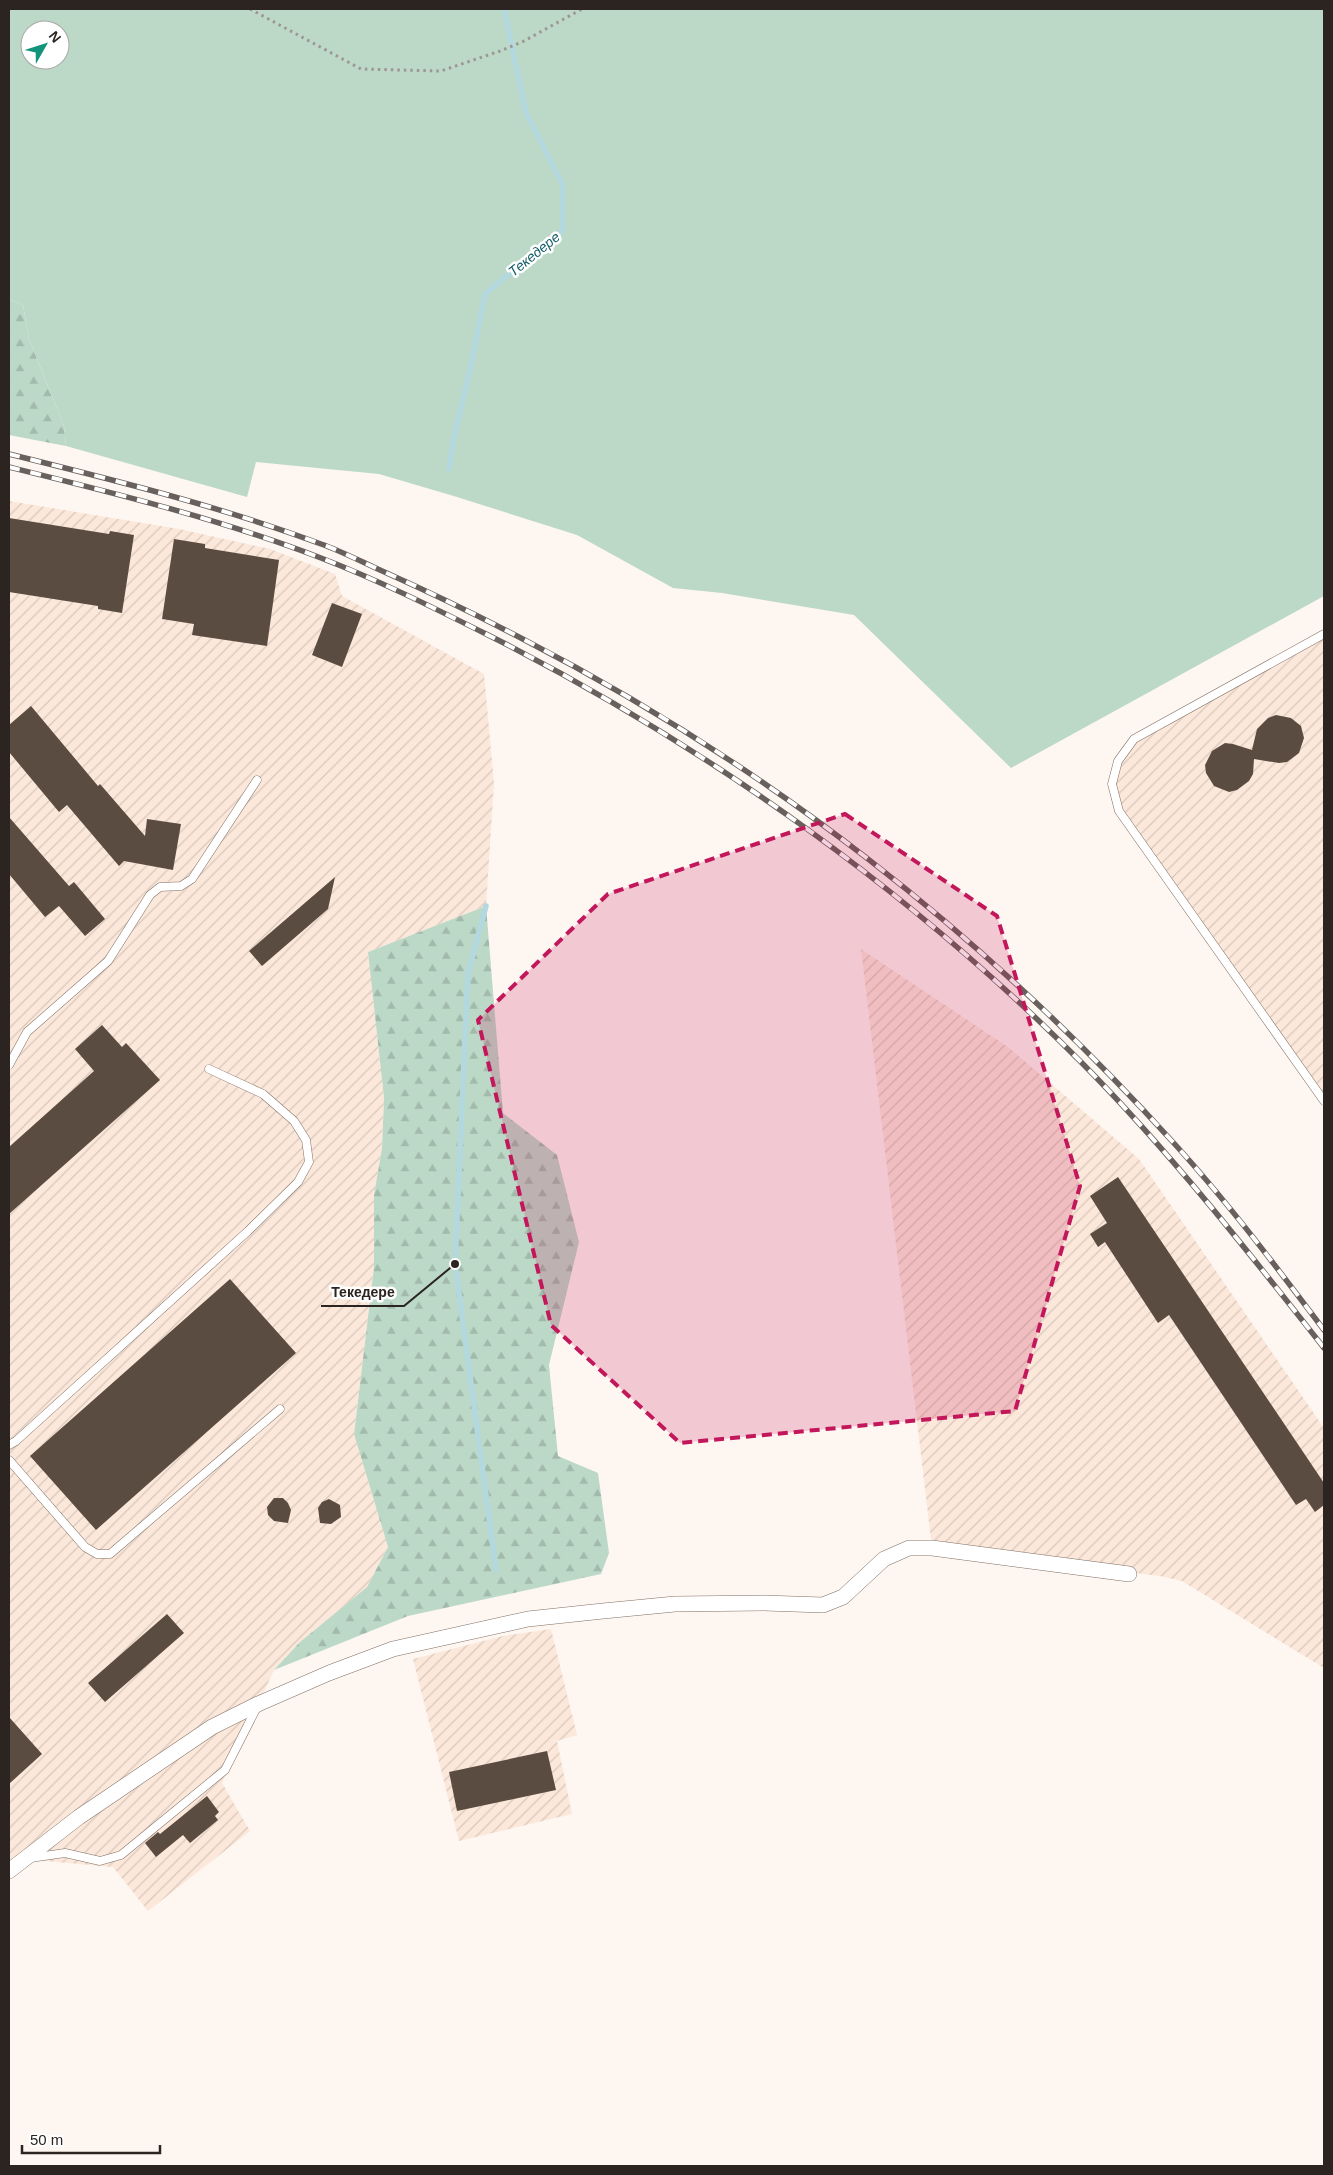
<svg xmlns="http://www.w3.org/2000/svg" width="1333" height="2175" font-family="Helvetica,sans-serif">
<defs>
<pattern id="industrial-furrows" width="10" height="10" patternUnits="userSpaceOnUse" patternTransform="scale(1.25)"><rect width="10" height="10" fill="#fce8da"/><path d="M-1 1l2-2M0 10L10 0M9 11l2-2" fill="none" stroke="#d8c7bb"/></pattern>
<pattern id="forest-firs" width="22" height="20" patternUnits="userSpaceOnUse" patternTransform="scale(1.25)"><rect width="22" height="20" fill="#bcd9c7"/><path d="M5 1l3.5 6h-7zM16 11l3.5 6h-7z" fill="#a2baab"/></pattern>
</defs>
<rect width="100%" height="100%" fill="#fef6f1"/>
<path fill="url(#industrial-furrows)" d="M9,501L179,529L270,549L335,574L342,596L484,674L494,783L486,906L368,952L384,1098L382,1148L374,1195V1267L354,1434L388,1547L367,1587L300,1642L274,1670L222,1783L250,1831L148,1911L113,1867L23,1859L9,1871Z
M1324,634V1101L1119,811L1112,784L1118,761L1134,739Z
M861,949L1008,1047L1139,1159L1324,1428V1668L1182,1581L1160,1576L932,1548Z
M551,1629L577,1735L557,1741L572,1814L459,1841L413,1659L503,1636Z"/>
<path fill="#bcd9c7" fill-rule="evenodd" d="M9,9H1324V596L1011,768L854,615L722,593L673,588L577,535L457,497L379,474L256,462L247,497L66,446L64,426L29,339L23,305L9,299ZM30,30H60V60H30Z"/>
<path fill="url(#forest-firs)" d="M9,299L23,305L29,339L64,426L66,446L9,435Z
M486,906L503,1113L557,1155L579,1242L549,1365L558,1456L598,1473L609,1553L601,1574L408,1616L274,1670L300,1642L367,1587L388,1547L354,1434L374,1267V1195L382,1148L384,1098L368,952Z"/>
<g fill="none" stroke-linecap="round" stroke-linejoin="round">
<path stroke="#b3d8de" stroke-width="5.5" d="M449,469L454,437L470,370L485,294L563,230V185L526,113L504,9
M486,906L468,973L455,1264L496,1570"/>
</g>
<path fill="#5b4c42" d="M9,518L109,534L110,531L134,535L122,613L98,609V606L9,592Z
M174,539L205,544V548L279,560L267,646L192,635L194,624L162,619Z
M332,603L362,614L342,667L312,655Z
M31,706L98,786L100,784L145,836L147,819L181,824L173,870L124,861L119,866L67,805L59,812L9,752V725Z
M1276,715L1291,718L1301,726L1304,738L1299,753L1287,762L1279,763L1254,759L1253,774L1249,781L1237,790L1229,792L1214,786L1206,773L1205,765L1212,751L1225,743L1233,744L1252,750L1257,729L1268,718Z
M9,817L69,886L74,882L105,919L85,936L59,906L45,917L9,874Z
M335,877L328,909L262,966L249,951Z
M102,1025L122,1047L126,1043L160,1080L9,1214V1147L94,1071L75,1049Z
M1118,1177L1324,1483V1505L1315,1512L1306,1499L1296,1505L1169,1315L1158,1323L1105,1242L1098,1247L1090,1234L1107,1223L1090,1196Z
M230,1279L296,1353L96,1530L30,1456Z
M274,1498H283L288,1503L291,1510L288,1523L274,1521L268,1515L267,1507Z
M329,1499L340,1505L341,1517L331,1524L320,1523L318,1508L322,1502Z
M167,1614L184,1633L105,1702L88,1683Z
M9,1717L42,1754L9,1784Z
M547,1751L556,1790L457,1811L449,1772Z
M207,1796L219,1812L215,1816L218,1820L190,1843L183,1835L156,1857L145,1843L158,1832L160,1834Z"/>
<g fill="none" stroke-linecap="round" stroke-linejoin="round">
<defs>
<path id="lane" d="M1324,634L1134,739L1118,761L1112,784L1119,811L1324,1101
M9,1065L27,1032L108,961L150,895L160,887L181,886L192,879L257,780
M9,1445L16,1441L248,1231L298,1182L309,1162L306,1140L294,1121L263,1094L209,1069
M9,1460L85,1547L97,1554H110L280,1409
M30,1858L65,1853L100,1861L121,1855L225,1770L257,1707"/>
<path id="street" d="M9,1871L79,1817L212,1727L258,1704L329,1673L393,1649L528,1619L603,1611L675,1604L764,1603L823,1605L843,1597L884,1559L909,1548H932L1129,1574"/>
</defs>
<use href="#lane" stroke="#807065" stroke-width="9"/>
<use href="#street" stroke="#807065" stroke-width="16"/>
<path stroke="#9e9692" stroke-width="3" stroke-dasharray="2.5 4" stroke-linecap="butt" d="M250,9L361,69L441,71L500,51L524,41L582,9"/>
<use href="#lane" stroke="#fff" stroke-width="8"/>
<use href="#street" stroke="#fff" stroke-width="15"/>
<defs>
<path id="rail" d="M9,454C114,480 219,506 321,544C341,551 360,561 380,570C427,591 473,613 519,637C769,766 982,932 1171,1140C1226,1200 1275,1265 1324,1330
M9,467C114,493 220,519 321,558C381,581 440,611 498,640C712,750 912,892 1082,1063C1170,1152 1247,1250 1324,1348"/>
</defs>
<use href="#rail" stroke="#67605c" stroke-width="5.5"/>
<use href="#rail" stroke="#fff" stroke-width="4" stroke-dasharray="11" stroke-linecap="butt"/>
</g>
<path fill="#c2185b" fill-opacity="0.2" stroke="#c2185b" stroke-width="4" stroke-dasharray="10 6" stroke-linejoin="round" d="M845,814L997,916L1080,1186L1015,1411L680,1443L551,1325L478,1020L608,894Z"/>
<g text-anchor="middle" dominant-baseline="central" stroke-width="5" stroke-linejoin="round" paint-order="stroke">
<g font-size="14" font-style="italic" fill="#115d66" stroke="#fff">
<text transform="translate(534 254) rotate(-39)">Текедере</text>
</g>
</g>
<path fill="none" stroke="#2b2420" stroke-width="2" d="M455 1264L404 1306H321"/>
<circle fill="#2b2420" stroke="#fff" stroke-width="2" cx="455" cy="1264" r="5"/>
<g font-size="14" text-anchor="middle" font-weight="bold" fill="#2b2420" stroke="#fff" stroke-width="5" stroke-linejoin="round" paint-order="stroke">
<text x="363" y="1297">Текедере</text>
</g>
<rect width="1333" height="2175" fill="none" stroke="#2b2420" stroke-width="20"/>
<g transform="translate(45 45) rotate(51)"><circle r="24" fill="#ffffff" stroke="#aaa7a6"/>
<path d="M0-4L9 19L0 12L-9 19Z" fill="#12947c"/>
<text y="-8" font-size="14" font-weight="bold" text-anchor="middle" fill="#2b2420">N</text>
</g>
<path d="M22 2145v8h138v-8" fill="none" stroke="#2b2420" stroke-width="2.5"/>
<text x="30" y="2145" font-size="15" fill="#2b2420" stroke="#ffffff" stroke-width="4" paint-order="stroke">50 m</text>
</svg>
